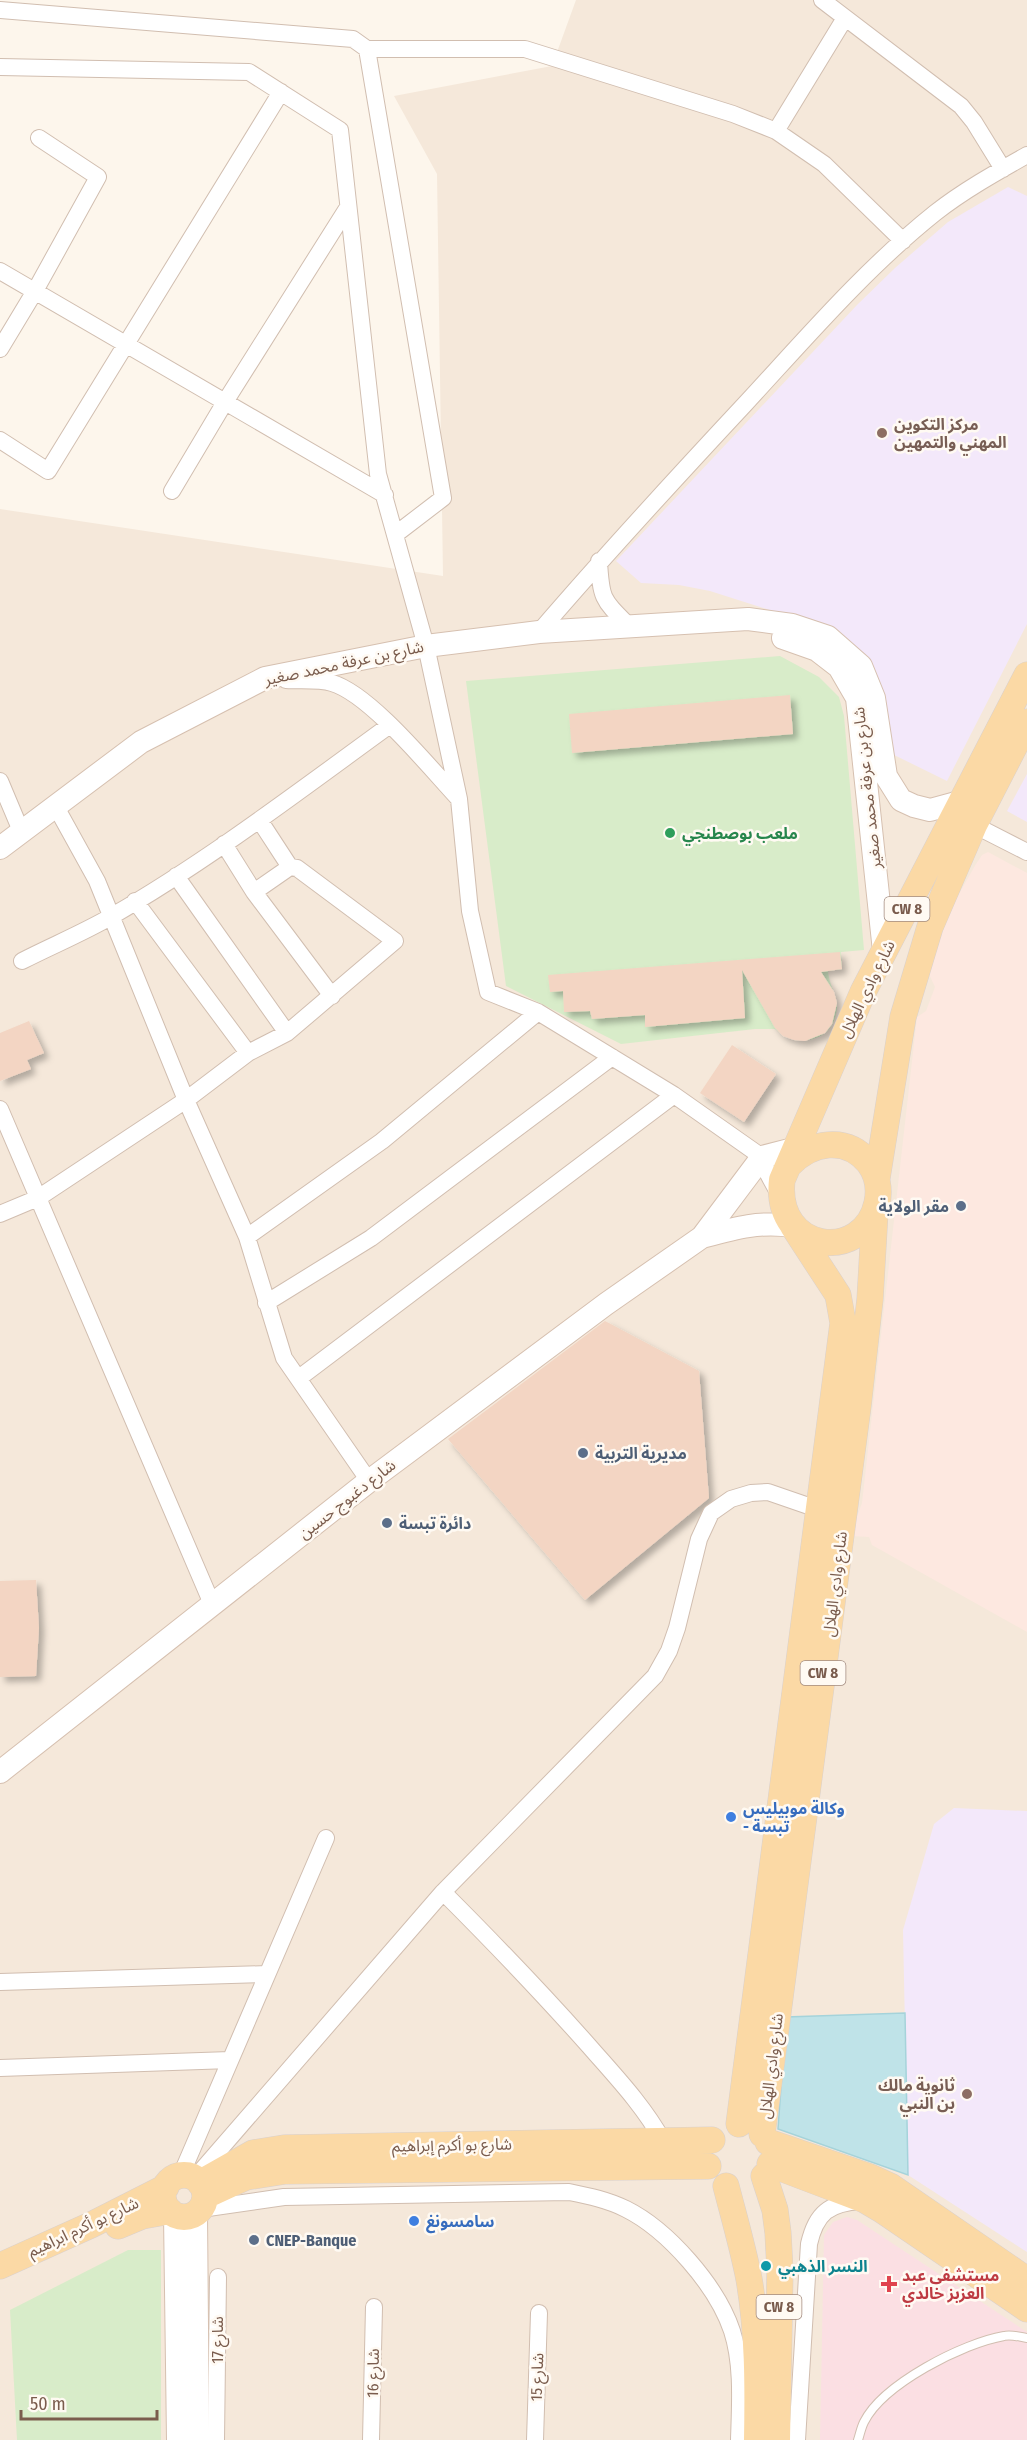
<svg xmlns="http://www.w3.org/2000/svg" width="1027" height="2440" font-family="'Fira Sans Condensed','Noto Sans Arabic',sans-serif">
<defs>
<filter id="shadow"><feDropShadow dx="5" dy="5" stdDeviation="3" flood-color="#0004"/></filter>
</defs>
<rect width="100%" height="100%" fill="#fdf6ec"/>
<path fill="#f5e8da" d="M576,0H1027V2440H0V509L443,576L437,174L394,96L552,66Z"/>
<path fill="#fde8e0" d="M988,852L1027,873V1632L872,1545L869,1537L850,1536L862,1503L917,1017L926,1011L935,987L922,959L976,864L982,855Z"/>
<path fill="#f3e8fa" d="M1008,187L1027,196V624L947,781L884,750L879,693L776,612L710,591L679,585L641,583L616,561L857,305L895,268L948,222Z
M1027,774V822L1007,811Z
M954,1808L1027,1811V2252L908,2175L903,1930L934,1824Z"/>
<path fill="#fbdfe3" d="M847,2217L857,2220L1027,2332V2440H820L824,2235L833,2222Z"/>
<path fill="#d8ecc9" d="M780,656L819,677L839,697L844,716L864,950L841,952L842,969L828,971C829,984 837,997 837,1007C835,1042 798,1049 775,1029H755L621,1044L506,986L466,681Z
M128,2250H161V2440H17L10,2310Z"/>
<path fill="#bfe3e8" stroke="#a5d3da" stroke-width="1.5" d="M905,2013L908,2175L778,2129L786,2017Z"/>
<path fill="#f3d5c3" filter="url(#shadow)" d="M790,695L793,734L572,753L569,714Z
M840,952L842,969L821,972L834,992L837,1003L832,1024L825,1033L805,1041L794,1040L783,1036L775,1028L742,970L745,1018L645,1027V1015L592,1019L590,1011L564,1012L563,991L550,992L548,975Z
M29,1021L44,1053L27,1060L31,1069L0,1081V1033Z
M732,1045L776,1074L744,1122L700,1093Z
M605,1321L699,1371L709,1498L585,1600L448,1439Z
M36,1580L39,1628L36,1676L0,1677V1581Z"/>
<g fill="none" stroke-linecap="round" stroke-linejoin="round">
<defs>
<path id="lane" d="M858,2440C860,2434 861,2428 864,2422C883,2384 963,2343 1004,2336C1011,2334 1020,2337 1027,2338"/>
<path id="street" d="M822,0L961,106L974,122L1003,169
M0,10L353,39L367,49L443,498L396,534
M367,49H525L733,114L776,131L824,164L903,241
M0,67L249,72L340,130L378,474L426,646L459,799L470,911L488,992L538,1012L674,1095L762,1157L768,1174L780,1196
M776,131L845,18
M0,271L385,495
M0,349L35,291L98,177L39,138
M0,440L48,471L281,92
M172,491L225,402L348,207
M599,561C601,599 602,599 629,626
M539,632C606,554 676,478 746,403C806,338 865,269 935,213C963,191 995,173 1027,155
M286,680C301,681 319,679 332,683C370,694 430,768 458,798
M0,781L21,831
M55,805L97,881L186,1100L247,1237L284,1358L369,1481
M974,825L1027,852
M224,844L254,892L332,996
M176,876L287,1033
M254,892L290,867L260,821
M135,901L248,1053
M22,961C51,946 83,933 112,916C209,860 299,791 390,725
M0,1109L212,1604
M0,1214L38,1198L186,1100L248,1053L287,1033L395,941L297,868L290,867
M247,1237L382,1141L538,1012
M266,1303L371,1238L612,1057
M299,1378L674,1095
M443,1892C493,1942 542,1993 589,2046C616,2077 643,2105 663,2141
M0,1982L267,1974
M0,2068L230,2060
M181,2175L326,1838
M195,2178L443,1892L655,1676L669,1651L677,1628L699,1539L711,1513L731,1499L751,1493L768,1492L826,1512
M201,2209L284,2197L569,2192C589,2196 608,2200 626,2209C668,2230 717,2286 732,2331C743,2365 740,2405 739,2440
M216,2440L218,2277
M371,2440L374,2307
M535,2440L539,2313
M797,2440L809,2244C816,2213 829,2203 861,2201"/>
<path id="secondary" d="M783,638L817,650L839,667L857,698L884,951
M0,848L141,742L265,678L426,646L539,632L748,619L792,625L828,637L861,666L874,698L886,776L901,800L914,806L930,810L963,801
M702,1237C735,1228 759,1221 793,1226
M0,1772L369,1481L606,1304L702,1237L762,1157L797,1148L809,1147
M196,2214L198,2440
M175,2215L178,2440"/>
<path id="primary" d="M789,1165C811,1142 846,1135 869,1163C877,1174 880,1189 877,1203C864,1263 774,1254 782,1180L863,992L1027,675
M877,1178L903,1017L930,927L974,825L1027,722
M739,2124L843,1323L838,1295L793,1226
M762,2134L858,1406L870,1299L875,1212
M768,2142L870,2177L890,2186L1027,2280
M770,2164L865,2200L882,2210L1027,2309
M163 2196a21 21 0 1 1 42 0a21 21 0 1 1-42 0Z
M764,2176L775,2210L778,2233L780,2271L777,2440
M200,2183L253,2153L284,2148L712,2140
M726,2186C734,2217 743,2248 749,2279C758,2332 758,2386 757,2440
M205,2196L246,2177L285,2171L708,2166
M118,2226L142,2216L170,2211
M0,2266L91,2225L166,2187"/>
</defs>
<use href="#lane" stroke="#d1beb0" stroke-width="10"/>
<use href="#street" stroke="#d1beb0" stroke-width="18"/>
<use href="#secondary" stroke="#d6c0b0" stroke-width="24"/>
<use href="#primary" stroke="#dad1cd" stroke-width="27"/>
<use href="#lane" stroke="#fff" stroke-width="8"/>
<use href="#street" stroke="#fff" stroke-width="16"/>
<use href="#secondary" stroke="#fff" stroke-width="22"/>
<use href="#primary" stroke="#fbd9a5" stroke-width="26"/>
</g>
<g fill="#8d6e63" stroke="#fffaf3" stroke-width="2">
<circle cx="882" cy="433" r="6"/>
<circle cx="967" cy="2094" r="6"/>
</g>
<circle fill="#2e9e5b" stroke="#fffaf3" stroke-width="2" cx="670" cy="833" r="6"/>
<g fill="#5c6f8a" stroke="#fffaf3" stroke-width="2">
<circle cx="961" cy="1206" r="6"/>
<circle cx="583" cy="1453" r="6"/>
<circle cx="387" cy="1523" r="6"/>
<circle cx="254" cy="2240" r="6"/>
</g>
<g fill="#3f7fe0" stroke="#fffaf3" stroke-width="2">
<circle cx="731" cy="1817" r="6"/>
<circle cx="414" cy="2221" r="6"/>
</g>
<circle fill="#0f9aa8" stroke="#fffaf3" stroke-width="2" cx="766" cy="2266" r="6"/>
<path fill="#e0444e" stroke="#fffaf3" stroke-width="2" d="M886 2275h6v6h6v6h-6v6h-6v-6h-6v-6h6z"/>
<g text-anchor="middle" dominant-baseline="central" stroke-width="5" stroke-linejoin="round" paint-order="stroke">
<g fill="#fffaf3" stroke="#a28b7f" stroke-width="1.5">
<rect x="884.5" y="897" width="45" height="24" rx="4.5"/>
<rect x="800.5" y="1661" width="45" height="24" rx="4.5"/>
<rect x="756.5" y="2295" width="45" height="24" rx="4.5"/>
</g>
<g font-size="15" font-weight="bold" fill="#7a5c4d">
<text x="907" y="909">CW 8</text>
<text x="823" y="1673">CW 8</text>
<text x="779" y="2307">CW 8</text>
</g>
<g font-size="16" font-weight="bold" fill="#785e54" stroke="#fffaf3" text-anchor="start">
<text x="894" y="424">مركز التكوين<tspan x="894" dy="18">المهني والتمهين</tspan></text>
<text x="955" y="2085" text-anchor="end">ثانوية مالك<tspan x="955" dy="18">بن النبي</tspan></text>
</g>
<g font-size="16" fill="#7a5c4d" stroke="#fffaf3">
<text transform="translate(344 663) rotate(-12)">شارع بن عرفة محمد صغير</text>
<text transform="translate(867 788) rotate(-96)">شارع بن عرفة محمد صغير</text>
<text transform="translate(867 989) rotate(-64)">شارع وادي الهلال</text>
<text transform="translate(347 1499) rotate(-38)">شارع دغبوج حسين</text>
<text transform="translate(835 1584) rotate(-83)">شارع وادي الهلال</text>
<text transform="translate(771 2066) rotate(-83)">شارع وادي الهلال</text>
<text transform="translate(452 2145) rotate(-1)">شارع بو أكرم إبراهيم</text>
<text transform="translate(83 2227) rotate(-25)">شارع بو أكرم ابراهيم</text>
<text transform="translate(217 2340) rotate(-90)">شارع 17</text>
<text transform="translate(373 2373) rotate(-89)">شارع 16</text>
<text transform="translate(537 2377) rotate(-88)">شارع 15</text>
</g>
<g font-size="16" font-weight="bold" fill="#27864d" stroke="#fffaf3" text-anchor="start">
<text x="682" y="833">ملعب بوصطنجي</text>
</g>
<g font-size="16" font-weight="bold" fill="#4e5e75" stroke="#fffaf3" text-anchor="start">
<text x="949" y="1206" text-anchor="end">مقر الولاية</text>
<text x="595" y="1453">مديرية التربية</text>
<text x="399" y="1523">دائرة تبسة</text>
<text x="266" y="2240">CNEP-Banque</text>
</g>
<g font-size="16" font-weight="bold" fill="#366cbe" stroke="#fffaf3" text-anchor="start">
<text x="743" y="1808">وكالة موبيليس<tspan x="743" dy="18">- تبسة</tspan></text>
<text x="426" y="2221">سامسونغ</text>
</g>
<g font-size="16" font-weight="bold" fill="#0d838f" stroke="#fffaf3" text-anchor="start">
<text x="778" y="2266">النسر الذهبي</text>
</g>
<g font-size="16" font-weight="bold" fill="#be3a42" stroke="#fffaf3" text-anchor="start">
<text x="902" y="2275">مستشفى عبد<tspan x="902" dy="18">العزبز خالدي</tspan></text>
</g>
</g>
<path d="M21 2410v9h136v-9" fill="none" stroke="#7a5c4d" stroke-width="3"/>
<text x="30" y="2410" font-size="18" fill="#7a5c4d" stroke="#fffaf3" stroke-width="4.5" paint-order="stroke">50 m</text>
</svg>
